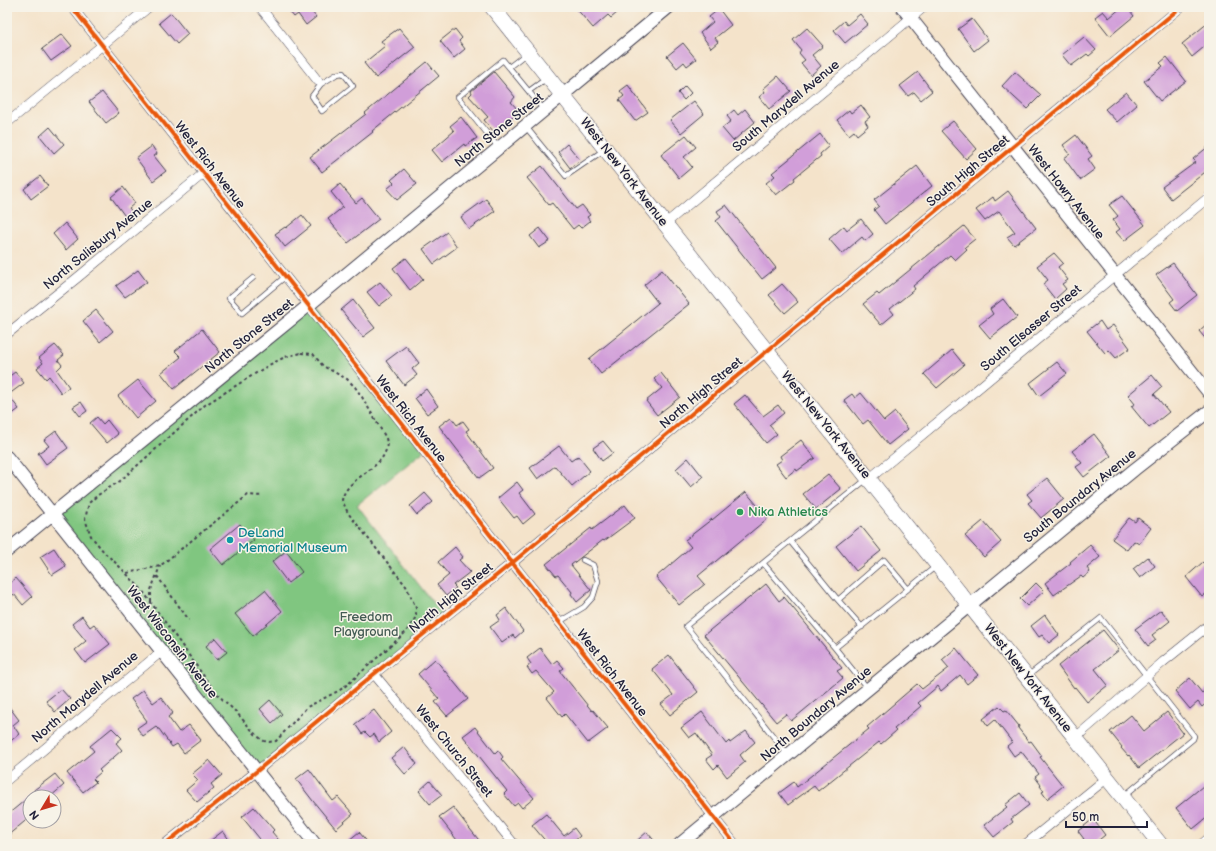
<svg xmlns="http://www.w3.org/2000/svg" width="1216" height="851" font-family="'Balsamiq Sans',sans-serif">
<rect width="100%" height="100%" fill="#f7f3e8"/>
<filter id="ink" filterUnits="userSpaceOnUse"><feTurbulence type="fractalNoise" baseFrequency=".025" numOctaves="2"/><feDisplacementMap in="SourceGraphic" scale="8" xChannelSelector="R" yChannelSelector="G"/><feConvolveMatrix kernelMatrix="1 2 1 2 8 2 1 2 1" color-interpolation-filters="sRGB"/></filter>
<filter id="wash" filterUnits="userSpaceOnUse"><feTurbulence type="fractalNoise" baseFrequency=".012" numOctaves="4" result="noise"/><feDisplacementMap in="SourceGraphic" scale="16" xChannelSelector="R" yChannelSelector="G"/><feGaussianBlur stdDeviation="0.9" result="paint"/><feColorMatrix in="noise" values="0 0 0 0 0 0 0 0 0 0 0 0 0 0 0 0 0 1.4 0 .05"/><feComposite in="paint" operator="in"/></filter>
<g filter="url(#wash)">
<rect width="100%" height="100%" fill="#f4e3ca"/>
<path fill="#80c680" stroke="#51745e" d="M309,305L424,451L357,505L444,617L257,771L52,514Z"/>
<g id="blocks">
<path fill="#d19ed9" d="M286,7H308L316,17L306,25L298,14L294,17Z
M575,7H624L611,18L608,15L593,28Z
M1122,7H1127L1134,16L1110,36L1095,17L1103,11L1109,18Z
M719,9L731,25L715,38L718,42L711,48L700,33L713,22L709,17Z
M171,13L188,34L177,44L159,23Z
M860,14L868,24L845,43L834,30L844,21L847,25Z
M972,19L988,40L974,51L958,29Z
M1209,22V43L1192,57L1182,44Z
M399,28L415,47L376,78L364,63L385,46L381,41Z
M807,28L823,46L812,55L821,66L811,75L801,63L805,60L799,53L801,50L793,40Z
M455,29L462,38L459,41L465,49L454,58L440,41Z
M62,34L72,46L51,61L42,49Z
M1084,37L1096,50L1089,56L1087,54L1071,66L1062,55Z
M683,43L696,59L687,66L684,62L677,68L667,56Z
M1167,57L1186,81L1160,101L1144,81L1163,66L1160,63Z
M427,62L439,76L372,131L373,132L322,172L310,157L366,114L365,113Z
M494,72L515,97L511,102L519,111L494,132L484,120L488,117L469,96L472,93L471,91Z
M918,72L932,91L921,100L914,92L908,96L900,86Z
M1015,72L1041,95L1027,109L1002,86Z
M778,76L791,91L769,109L759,97L765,92L763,89Z
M628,85L648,112L635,121L619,100L624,96L620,91Z
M685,86L691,93L684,100L678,93Z
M102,92L119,113L106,123L89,102Z
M1126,92L1137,105L1117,122L1105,109Z
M694,101L704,114L681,133L670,120Z
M861,105L870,117L865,121L868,126L857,135L854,131L849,135L837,120L849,110L851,113Z
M745,109L755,122L733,141L722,128L731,121L727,116L734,110L738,115Z
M461,117L477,138L465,146L464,144L442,162L432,150L454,131L450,126Z
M953,121L977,149L966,159L941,131Z
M50,127L64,144L54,153L40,136Z
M820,134L829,146L820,154L821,156L794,178L795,180L776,195L766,183L775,176L772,173Z
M686,135L696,147L684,157L692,167L679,178L661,155Z
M1076,135L1092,156L1088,159L1095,169L1080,180L1064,158L1070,154L1063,145Z
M567,144L580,160L570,168L558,152Z
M152,146L157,154L154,156L166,171L153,181L136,158Z
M1209,146V169L1171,199L1162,187L1196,162L1193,159Z
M542,166L576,209L582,205L590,215L587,217L590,221L581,228L578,225L573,229L552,203L549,205L527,178Z
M917,166L932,186L885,224L874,210L879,206L874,200Z
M404,169L417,184L397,200L387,189L394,183L391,180Z
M40,176L48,186L31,199L24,189Z
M340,184L356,203L362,198L379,219L348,243L328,219L343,207L331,192Z
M123,187L135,203L129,208L134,214L127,219L111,197Z
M1008,191L1036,228L1014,245L1007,237L1015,232L999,211L985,221L976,210L993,197L995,201Z
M1122,196L1145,225L1124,241L1116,232L1120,229L1113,220L1118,216L1109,205Z
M486,199L495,211L469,229L461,217Z
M726,205L776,268L762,279L716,221L721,217L717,211Z
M302,215L311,226L285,247L275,234L285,227L286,228Z
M861,219L873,234L865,241L862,237L842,254L829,239L844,226L847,230Z
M65,223L78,239L66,250L53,234Z
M964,226L975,239L965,247L967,249L955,260L950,255L913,286L915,289L890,309L894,314L881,325L863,304L877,293L879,295Z
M540,228L550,241L539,248L530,236Z
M447,232L457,247L434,264L423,249Z
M1054,253L1063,263L1058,267L1068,280L1062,284L1066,289L1055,299L1043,284L1048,280L1037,266Z
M406,258L423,279L410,290L393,268Z
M1173,263L1197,295L1177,311L1170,302L1174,299L1156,275Z
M138,270L147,282L125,297L116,286Z
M662,270L689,304L601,374L589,359L658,303L644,285Z
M380,282L392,296L379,306L367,292Z
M782,284L798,302L785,313L769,295Z
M1003,299L1017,317L990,338L979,325L993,314L990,309Z
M353,300L375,328L363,337L341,310Z
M96,310L113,331L100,342L83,321Z
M1100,321L1106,330L1113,325L1130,348L1116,358L1109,350L1105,353L1087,331Z
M1209,322V343L1199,331Z
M202,329L220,352L174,389L161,373L181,357L175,351Z
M55,345L64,355L58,360L62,365L57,370L69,387L61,393L49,376L46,379L37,368L43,363L39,358Z
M406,346L419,363L412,369L417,375L404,385L386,361Z
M952,350L964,365L937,388L924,374Z
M1057,362L1067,374L1039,396L1030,383Z
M15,372L24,383L8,395L19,409L7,418V378Z
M661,373L680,397L657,415L646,401L662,388L654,379Z
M1152,375L1162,387L1154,394L1169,412L1149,428L1131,406L1135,404L1128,395Z
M138,380L156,401L136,418L118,396Z
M426,389L438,406L427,414L415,398Z
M861,393L884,421L895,412L908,429L888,445L868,420L863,424L844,400L852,394L855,398Z
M745,395L763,416L778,405L784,413L769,425L777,434L766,443L734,404Z
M81,402L87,411L80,416L73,407Z
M97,417L103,424L107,420L118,434L107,443L90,423Z
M451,417L457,425L463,421L469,429L466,431L493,468L479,478L439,426Z
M56,431L68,448L46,464L38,453L49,446L44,440Z
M1094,434L1111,456L1084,477L1076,467L1082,463L1072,451Z
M801,440L815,458L797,471L796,469L786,477L776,464L782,460L780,456Z
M603,441L613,453L602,461L593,448Z
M559,446L571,461L578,456L590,471L572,486L555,466L538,479L530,468Z
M688,458L703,477L691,487L676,469Z
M828,474L841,489L816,509L803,494Z
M1047,478L1064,499L1041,518L1028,503L1032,500L1027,494Z
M517,482L523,490L519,493L535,514L523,524L517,516L514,518L498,498Z
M746,492L768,518L698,576L705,584L679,605L656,577L691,547L685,540L712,519V520Z
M425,493L433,502L417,515L410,506Z
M625,505L635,518L604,541L603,540L571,565L591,590L577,602L571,594L572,592L558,575L556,576L546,564L591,528L592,530Z
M1129,518L1135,522L1138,518L1151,528L1139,544L1134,541L1127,550L1112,539Z
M983,521L1001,542L984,557L965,536Z
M240,524L254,540L223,565L210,549Z
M861,526L881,551L856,571L836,546Z
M1090,545L1100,557L1087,568L1090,572L1083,578L1081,576L1054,595L1045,583L1071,563L1070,562Z
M455,547L463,557L459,560L470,572L453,585L456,588L446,596L437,585L449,575L438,562Z
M54,548L66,566L52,575L40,557Z
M286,551L302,572L288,583L272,562Z
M1148,557L1155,566L1140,578L1133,569Z
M1203,562L1209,569V591L1202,597L1186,577Z
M16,578L32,597L23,605L14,594L11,597L7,592V586Z
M1036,583L1044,591L1027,606L1020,599Z
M766,584L779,601L784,597L842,668L837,671L843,678L791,721L786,714L776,722L704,635Z
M265,590L282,611L253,636L235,614Z
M506,608L523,631L515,638L513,635L502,643L490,627L500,620L497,615Z
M1161,610L1170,621L1152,635L1156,640L1148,646L1135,629Z
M1045,615L1059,635L1049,643L1042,635L1039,637L1031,626Z
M82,616L90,627L94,624L110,644L85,663L75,650L86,641L72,624Z
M1103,630L1119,650L1095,669L1108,685L1087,702L1075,687L1074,688L1058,666Z
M215,638L227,652L217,660L206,646Z
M540,648L552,664L557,660L564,668L560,671L592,711L593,710L608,728L588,743L565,714L562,717L547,698L554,692L536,671L532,674L527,667L531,664L527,658Z
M956,648L978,675L967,684L960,675L941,691L938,686L918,703L921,706L894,729L896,731L881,744L879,742L818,791L814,786L788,805L779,793L794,782L797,787L869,729L867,727L917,684L922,689L949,668L942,660Z
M669,655L698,692L670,715L661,704L673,695L652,669Z
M435,659L468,699L447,716L435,702L439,699L418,674Z
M1190,678L1202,693L1209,687V701L1202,707L1198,702L1190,709L1175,691Z
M61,689L70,699L55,712L46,701Z
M143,690L153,703L161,697L173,713L168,717L179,732L189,725L201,740L184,753L177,744L172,747L159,729H158L156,727L143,736L137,728L147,721L131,699Z
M270,700L282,714L272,723L260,709Z
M7,704L19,720L13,725L19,734L7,744Z
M999,706L1004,711L1006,710L1019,726L1018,728L1029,742L1031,741L1042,756L1040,757L1063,786L1047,799L1042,792L1044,791L1040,786L1041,785L1035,777L1039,774L1021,751L1014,756L1007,746L1012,742L995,720L988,726L983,719Z
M374,710L391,732L379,742L374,734L370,737L365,732L362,734L355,724Z
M702,712L726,744L729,741L730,743L746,731L755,742L740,755L745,762L727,777L718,765L714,769L706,759L712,755L696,733L689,738L681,728Z
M1167,712L1183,733L1139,768L1129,755L1128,756L1121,748L1122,747L1110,732L1131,715L1144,731Z
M475,727L495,753L498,750L503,757L501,759L534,798L522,808L518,803L514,806L504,794L507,791L463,736Z
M112,728L122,738L116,743L122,750L99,770L101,772L93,779L96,782L83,792L67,773L94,751L90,746Z
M404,747L417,764L405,774L391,758Z
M209,760L222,775L211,784L214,788L197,802L186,790L198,780L192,774Z
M309,769L333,801L338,797L353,814L336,829L313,801L296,779Z
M55,774L64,785L50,797H30V817L7,836V815L35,792L34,790Z
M430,781L442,795L430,804L419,791Z
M1203,786L1209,793V816L1193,829L1176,808Z
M1020,793L1029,805L1011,819L1013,822L994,837L984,825L1007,807L1005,805Z
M254,807L274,830L272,832L282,844H264L242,817Z
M453,807L466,824L482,844H460L439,817Z
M546,814L564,836L574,828L580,836L571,844H548L532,825Z
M1093,819L1105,835L1094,844H1077L1084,839L1078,831Z
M223,831L232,844H206Z
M359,832L369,844H344Z
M647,832L657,844H633Z"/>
</g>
</g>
<g filter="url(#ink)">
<use href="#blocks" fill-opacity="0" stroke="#423f50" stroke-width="1"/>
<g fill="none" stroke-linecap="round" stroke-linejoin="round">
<defs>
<path id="service" d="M509,67L527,53
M318,81L321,84L337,74L343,73L353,86L322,111L312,96L321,84
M529,91L547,78
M526,127L566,176L604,150
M498,147L458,97L503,60L544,110
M253,278L229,298L242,313L286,276
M790,541L867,479
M763,563L835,648L908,589
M838,600L862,627
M559,622L584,607L593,597L598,581L593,565L583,560
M835,648L868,689
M1029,675L1101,618L1194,736L1193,739L1124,796
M788,755L686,626L790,541L838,600L884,560L908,589L935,567"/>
<path id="minor" d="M72,7L735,844
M260,7L318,81
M7,123L149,7
M665,224L924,7
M7,334L77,278L204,173
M869,479L1209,197
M374,674L514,844
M1075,738L1163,662L1209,625
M7,780L162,651
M165,844L257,771L374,674L512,563L1181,7
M1026,844L1107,778
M1202,844L1209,838"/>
<path id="tertiary" d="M902,7L1209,393
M7,457L315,844
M7,551L309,305L669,7
M680,844L1135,469L1209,411"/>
<path id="primary" d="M492,7L1160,844"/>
</defs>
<use href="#service" stroke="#423f50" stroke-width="6"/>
<use href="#minor" stroke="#423f50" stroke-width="10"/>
<use href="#tertiary" stroke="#423f50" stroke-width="14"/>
<use href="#primary" stroke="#423f50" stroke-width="16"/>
<path stroke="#423f50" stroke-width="2" stroke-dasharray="3 3" stroke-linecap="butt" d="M301,353L313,354L323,366L347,379L355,387L362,397L386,438C393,468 347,474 342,500L348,513L406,586L416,608V617L406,632L348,684L340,690L307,707L276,741L269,742L264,741L256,735L237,713L216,693L142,590L121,568L104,552L91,536L85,519L89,503L98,495L120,481L205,405L269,365L285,357Z
M127,573L160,566L248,495L262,496
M157,576L189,620
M151,602V590L160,566"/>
<use href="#service" stroke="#fff" stroke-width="4.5"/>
<use href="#minor" stroke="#fff" stroke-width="9"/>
<use href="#tertiary" stroke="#fff" stroke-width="12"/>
<use href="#primary" stroke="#fff" stroke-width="15"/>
<defs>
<path id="cycleway" d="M72,7L735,844
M165,844L257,771L374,674L512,563L1181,7"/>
</defs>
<use href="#cycleway" stroke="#f7f3e8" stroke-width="6"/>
<use href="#cycleway" stroke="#e8590c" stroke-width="4"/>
</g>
</g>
<circle fill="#2e9e5b" stroke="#f7f3e8" stroke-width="1.5" cx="740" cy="512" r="4"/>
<circle fill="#0f9aa8" stroke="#f7f3e8" stroke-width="1.5" cx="230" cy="540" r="4"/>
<g text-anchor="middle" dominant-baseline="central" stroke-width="3" stroke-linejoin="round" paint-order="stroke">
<g font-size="13" fill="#22223b" stroke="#f7f3e8">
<text transform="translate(786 106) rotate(-40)">South Marydell Avenue</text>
<text transform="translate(499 130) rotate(-39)">North Stone Street</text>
<text transform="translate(210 165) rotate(52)">West Rich Avenue</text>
<text transform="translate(968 171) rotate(-40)">South High Street</text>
<text transform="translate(624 172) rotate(52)">West New York Avenue</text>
<text transform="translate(1066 192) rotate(52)">West Howry Avenue</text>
<text transform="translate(98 244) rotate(-39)">North Salisbury Avenue</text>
<text transform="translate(1031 328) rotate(-40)">South Elsasser Street</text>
<text transform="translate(249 336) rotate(-39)">North Stone Street</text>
<text transform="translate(701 393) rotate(-40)">North High Street</text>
<text transform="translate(411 419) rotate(52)">West Rich Avenue</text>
<text transform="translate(826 425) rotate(51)">West New York Avenue</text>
<text transform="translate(1080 496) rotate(-39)">South Boundary Avenue</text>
<text transform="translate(451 598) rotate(-39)">North High Street</text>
<text transform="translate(172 642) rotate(52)">West Wisconsin Avenue</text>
<text transform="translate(612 673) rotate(52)">West Rich Avenue</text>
<text transform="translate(1028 678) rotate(52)">West New York Avenue</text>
<text transform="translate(85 697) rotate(-40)">North Marydell Avenue</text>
<text transform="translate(816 714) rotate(-40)">North Boundary Avenue</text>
<text transform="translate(454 751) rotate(51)">West Church Street</text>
</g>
<g font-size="13" fill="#27864d" stroke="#f7f3e8" text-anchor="start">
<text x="748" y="512">Nika Athletics</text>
</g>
<g font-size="13" fill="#0d838f" stroke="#f7f3e8" text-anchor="start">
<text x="238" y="533">DeLand<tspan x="238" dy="15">Memorial Museum</tspan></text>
</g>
<g font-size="13" fill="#435b53" stroke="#f7f3e8">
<text x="366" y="617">Freedom<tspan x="366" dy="15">Playground</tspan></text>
</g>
</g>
<rect width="1216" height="851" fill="none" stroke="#f7f3e8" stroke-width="24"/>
<g transform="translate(42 809) rotate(232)"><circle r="19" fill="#f7f3e8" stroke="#a29fa3"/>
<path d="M0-3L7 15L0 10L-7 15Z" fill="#c8321e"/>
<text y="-6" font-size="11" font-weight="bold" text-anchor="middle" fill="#22223b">N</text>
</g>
<path d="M1066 821v6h81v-6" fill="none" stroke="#22223b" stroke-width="2"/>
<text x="1072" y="821" font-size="12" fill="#22223b" stroke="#f7f3e8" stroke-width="3" paint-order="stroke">50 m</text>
</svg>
